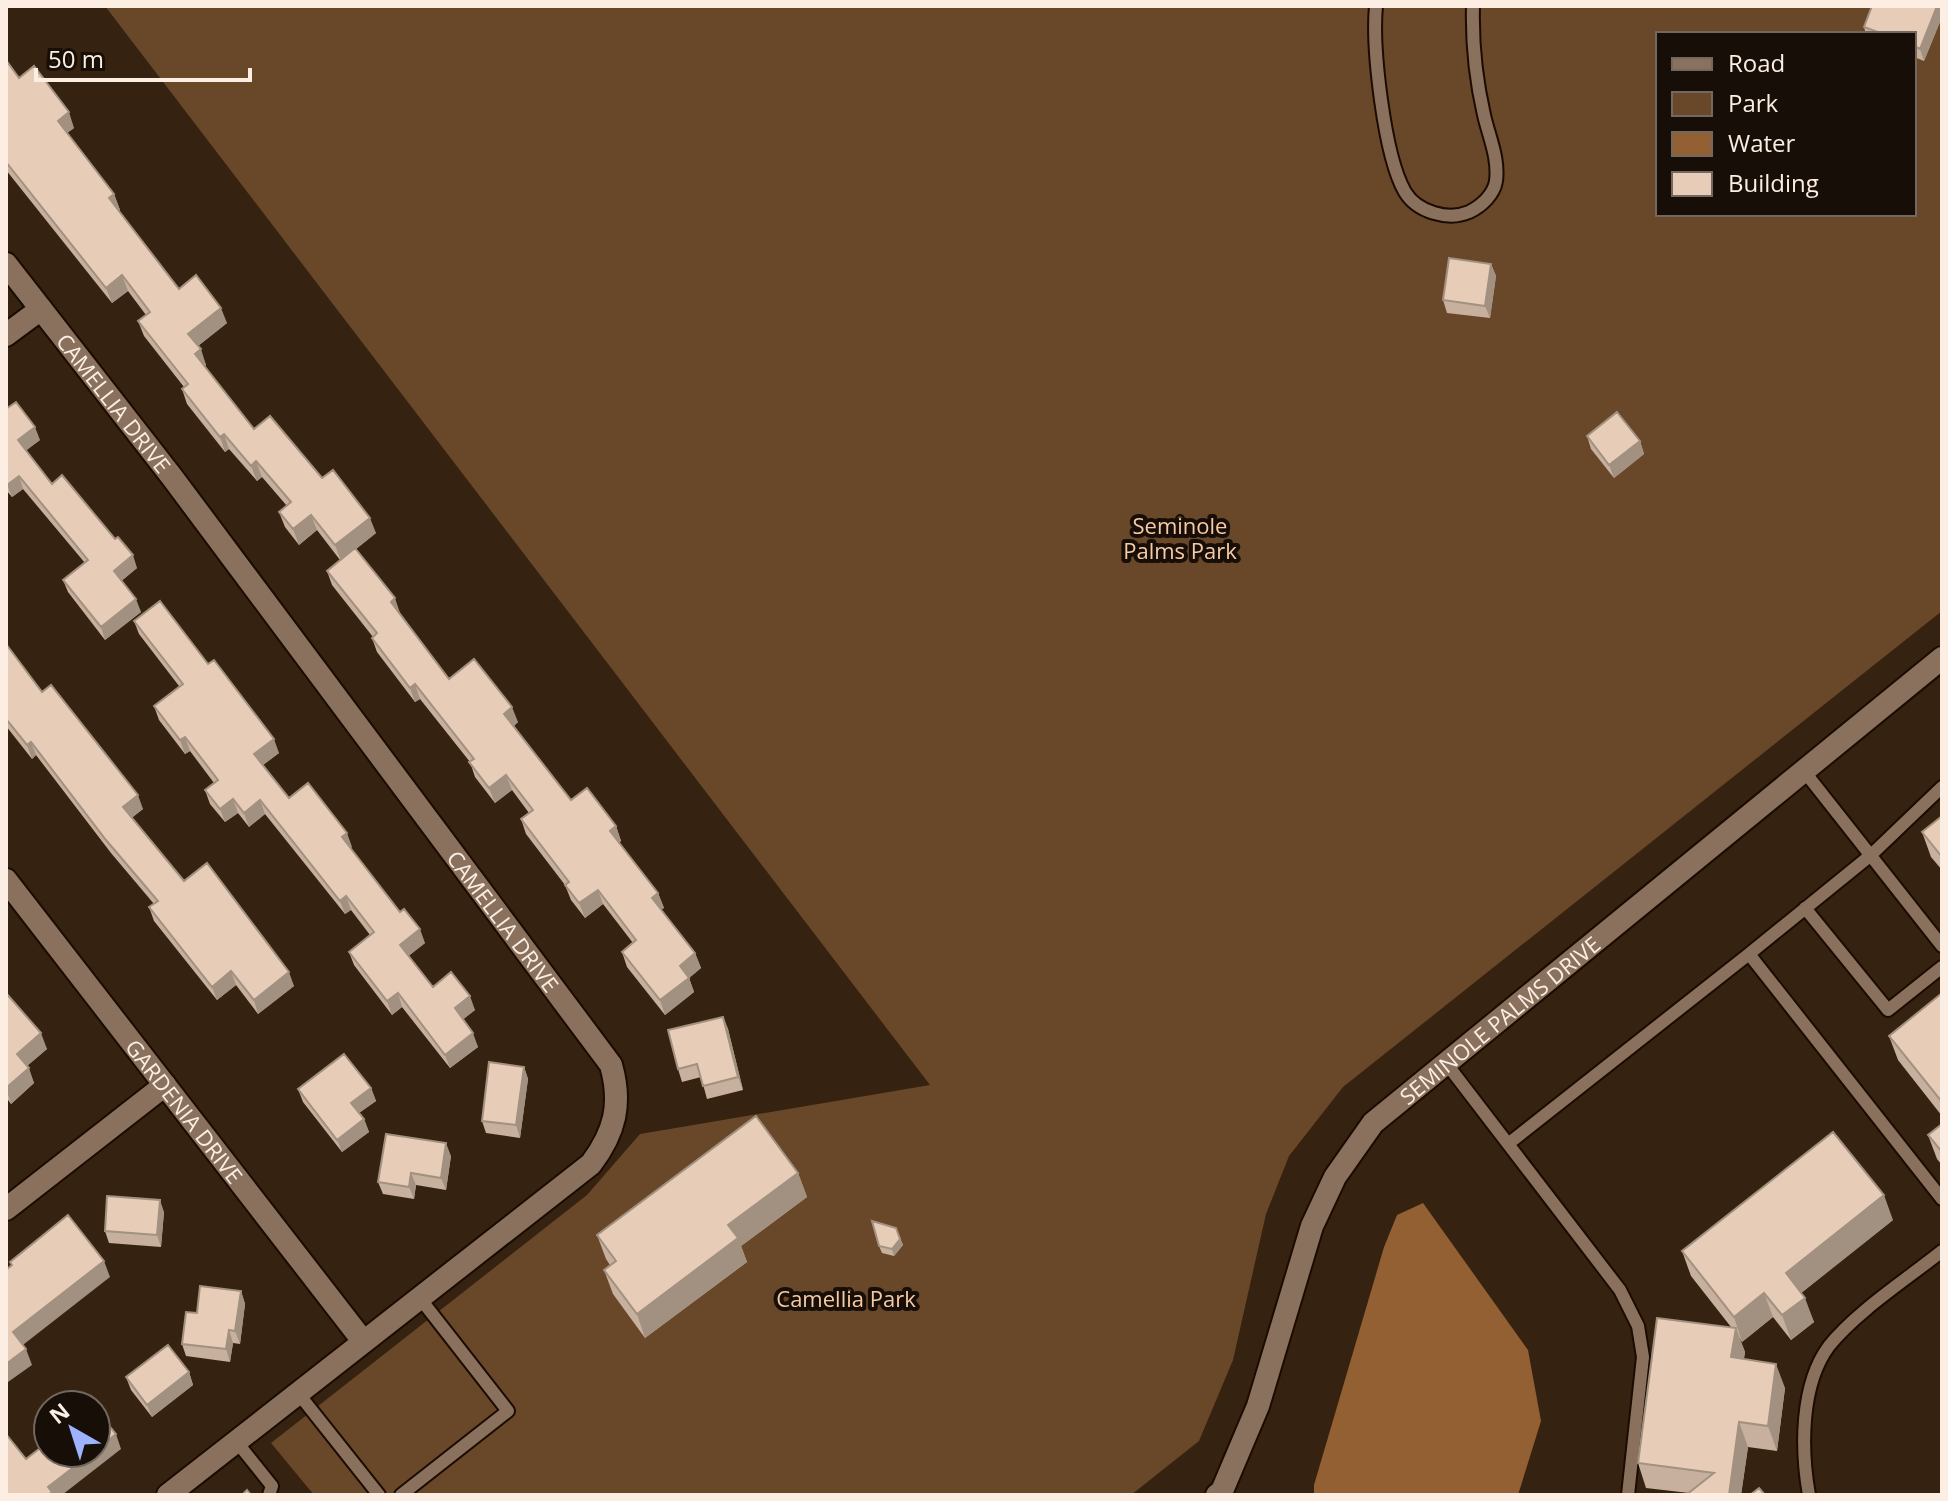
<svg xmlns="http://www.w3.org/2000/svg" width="1948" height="1501" font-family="'Open Sans',sans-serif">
<rect width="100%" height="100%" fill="#352210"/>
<path fill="#694729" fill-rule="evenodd" d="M105,6H1942V611L1343,1087L1289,1156L1266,1214L1233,1360L1199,1441L1131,1495H314L271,1443L587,1195L640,1134L930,1085ZM1658,34H1914V214H1658Z"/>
<path fill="#926032" d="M1423,1203L1528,1350L1541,1421L1518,1495H1314V1485L1384,1247L1397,1215Z"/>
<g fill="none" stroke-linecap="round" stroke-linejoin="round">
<defs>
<path id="service" d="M1376,6C1372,47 1384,156 1405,192C1417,212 1448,221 1469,212C1482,206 1494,194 1496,181C1499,158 1489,137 1484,115C1476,80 1472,42 1473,6
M1804,771L1942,946
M1805,908L1888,1010L1942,967
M1749,954L1871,855L1942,787
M1446,1063L1620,1290L1638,1326L1643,1357L1628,1495
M1508,1144L1749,954L1942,1199
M298,1393L379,1495
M236,1441L272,1486L269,1495
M401,1495L508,1411L419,1297
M1809,1495C1801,1450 1800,1385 1829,1346C1856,1312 1907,1279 1942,1251"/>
<g id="minor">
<path id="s1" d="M6,264L172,477L611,1065C622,1104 615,1132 591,1164L168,1495"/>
<path d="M6,335L41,309"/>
<path id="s2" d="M6,880L363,1341"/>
<path d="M6,1209L165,1085"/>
<path id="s3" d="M1217,1495L1222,1491L1258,1406L1312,1226L1335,1177L1373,1123L1942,658"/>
</g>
</defs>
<use href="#service" stroke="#1c0b00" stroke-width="16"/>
<use href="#minor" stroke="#1c0b00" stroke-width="26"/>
<use href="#service" stroke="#89715e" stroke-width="12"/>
<use href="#minor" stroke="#89715e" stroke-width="22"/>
</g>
<path fill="#c7b09d" d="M1942,6V17L1924,61L1914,57V34H1866L1864,27Z
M6,59L19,78L74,128L67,133L114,194L120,210L118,211L179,289L227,323L198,346L206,365L205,366L254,429L322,478L376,533L356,549L400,613L449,679L518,722L514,726L571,800L616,826L621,841L619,843L658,893L664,908L661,909L695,953L701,968L689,978L694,992L665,1015L627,967L622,952L633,943L603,904L585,918L571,900L565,885L526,834L521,819L529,813L512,790L495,803L475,777L470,762L420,699L415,702L377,652L372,638L373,637L332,585L327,571L340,560L317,530L299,545L285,527L279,512L287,506L262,477L257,481L229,449L225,452L187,404L182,389L184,387L144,336L138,321L146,315L128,291L112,303L6,170Z
M1491,264L1496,276L1490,318L1447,313L1443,300Z
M6,409L40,440L26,450L52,484L137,568L121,581L141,612L105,640L68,592L63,580L85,563L23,489L12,497L6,490Z
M1587,436L1640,441L1644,454L1614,478L1591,449Z
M134,621L208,664L279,753L263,765L289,798L352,847L350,848L425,943L408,956L433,987L475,1010L463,1019L478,1047L450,1068L402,1007L392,1015L354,965L349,952L370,935L351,910L345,914L265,814L249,827L238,813L225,822L210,804L205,790L214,783L190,751L185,754L159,720L154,706L179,686L139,634Z
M6,644L42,692L143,809L131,818L184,881L294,986L258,1014L236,985L217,1000L154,921L149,907L154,904L111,853L36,755L32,759L6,726Z
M1942,816V870L1931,857L1922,832Z
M6,993L47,1049L27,1066L34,1083L11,1104L6,1097Z
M1942,993V1116L1898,1060L1889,1036Z
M723,1017L728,1029L743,1090L707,1099L701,1077L682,1082L678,1069Z
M524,1067L528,1079L520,1138L486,1133L482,1121Z
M371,1088L376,1101L359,1113L364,1119L369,1132L342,1152L303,1102L298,1089Z
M1942,1124V1165L1937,1159L1928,1135Z
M451,1156L446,1190L416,1185L414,1199L383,1194L378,1182Z
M798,1173L807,1197L741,1246L747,1262L645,1338L613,1294L604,1270L610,1265L606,1259L597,1235Z
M164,1212L161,1247L109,1243L105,1231Z
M1893,1220L1801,1293L1814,1322L1791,1340L1773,1317L1742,1342L1739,1337L1745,1352L1744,1359L1785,1388L1777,1451L1748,1447L1741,1495H1686L1689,1493L1646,1488L1638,1463L1731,1327L1691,1276L1682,1251Z
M896,1228L903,1245L894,1256L882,1253L879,1246Z
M241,1291L245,1304L240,1344L233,1343L230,1362L186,1356L182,1344L197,1313Z
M189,1372L193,1385L152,1417L131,1390L126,1377Z"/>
<path fill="#a29080" d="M1937,6H1942V17L1924,61L1920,49Z
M69,112L74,128L63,136L58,121Z
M114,194L120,210L115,214L109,198Z
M1491,264L1496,276L1490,318L1485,306Z
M122,275L128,291L112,303L106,288Z
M221,308L227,323L194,349L188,334Z
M201,349L206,365L201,369L195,354Z
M35,427L40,440L23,453L18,440Z
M224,434L229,449L225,452L220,437Z
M1640,441L1644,454L1614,478L1609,465Z
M256,461L262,477L257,481L251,466Z
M19,476L23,489L12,497L7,485Z
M311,515L317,530L299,545L293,529Z
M370,518L376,533L341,561L335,545Z
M133,555L137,568L118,584L114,571Z
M395,598L400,613L396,616L391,602Z
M136,599L141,612L105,640L101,627Z
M415,684L420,699L415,702L410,688Z
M512,707L518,722L510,728L504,714Z
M185,737L190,751L185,754L180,740Z
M274,739L279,753L259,768L254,754Z
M31,742L36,755L32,759L27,745Z
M506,775L512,790L495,803L489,788Z
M138,795L143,809L128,821L123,807Z
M233,799L238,813L225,822L220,809Z
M260,800L265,814L249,827L244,813Z
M616,826L621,841L615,845L610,831Z
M347,833L352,847L347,851L342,837Z
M598,890L603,904L585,918L579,903Z
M658,893L664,908L658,912L652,898Z
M346,896L351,910L345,914L340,901Z
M420,929L425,943L405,959L400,945Z
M695,953L701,968L689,978L694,992L665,1015L660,1000L680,966Z
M231,971L236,985L217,1000L212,987Z
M289,972L294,986L258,1014L254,1000Z
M398,993L402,1007L392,1015L387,1001Z
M470,996L475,1010L460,1022L455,1008Z
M723,1017L728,1029L743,1090L738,1077Z
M41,1033L47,1049L22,1070L17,1054Z
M473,1033L478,1047L450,1068L445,1055Z
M524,1067L528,1079L520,1138L516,1125Z
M29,1068L34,1083L11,1104L6,1088Z
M371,1088L376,1101L356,1115L351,1103Z
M364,1119L369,1132L342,1152L337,1140Z
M446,1143L451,1156L446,1190L441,1178Z
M411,1173L416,1185L414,1199L409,1187Z
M798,1173L807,1197L741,1246L747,1262L645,1338L637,1314L728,1225Z
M1884,1195L1893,1220L1795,1298L1786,1273Z
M160,1200L164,1212L161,1247L157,1235Z
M900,1239L903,1245L894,1256L892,1249Z
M104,1261L110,1277L19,1348L13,1332Z
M241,1291L245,1304L240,1344L235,1331Z
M1764,1293L1773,1317L1742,1342L1734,1317Z
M1805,1298L1814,1322L1791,1340L1782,1315Z
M1736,1328L1745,1352L1739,1382L1731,1357Z
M229,1330L233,1343L230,1362L226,1349Z
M26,1349L32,1365L8,1382L6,1376V1364Z
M1776,1364L1785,1388L1777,1451L1768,1426Z
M189,1372L193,1385L152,1417L147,1405Z
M1739,1422L1748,1447L1741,1495H1729Z
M116,1434L121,1449L62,1495H48V1487L92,1453H96V1450Z"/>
<path fill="#e7cdb7" stroke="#a29080" stroke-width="2" d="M1872,6H1937L1920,49L1914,46V34H1883L1864,27Z
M6,60L19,78L34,66L69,112L58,121L114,194L109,198L179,289L196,275L221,308L188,334L201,349L195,354L254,429L270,416L322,478L333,470L370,518L335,545L311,515L293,529L279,512L291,502L256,461L251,466L224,434L220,437L182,389L188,384L138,321L150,312L122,275L106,288L6,162Z
M1449,258L1491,264L1485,306L1443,300Z
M16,402L35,427L18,440L52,484L62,475L115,539L118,537L133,555L114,571L136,599L101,627L63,580L88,560L19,476L7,485L6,484V409Z
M1617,412L1640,441L1609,465L1587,436Z
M355,548L395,598L391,602L449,679L474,659L512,707L504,714L571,800L587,788L616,826L610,831L658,893L652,898L695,953L680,966L689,978L660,1000L622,952L636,940L598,890L579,903L565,885L569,882L521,819L533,810L506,775L489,788L469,762L474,759L415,684L410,688L372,638L377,633L327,571Z
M160,601L208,664L214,660L274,739L254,754L289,798L308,783L347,833L342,837L400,912L404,909L420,929L400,945L433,987L451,972L470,996L455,1008L473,1033L445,1055L398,993L387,1001L349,952L374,932L346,896L340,901L260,800L244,813L233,799L220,809L205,790L218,780L185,737L180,740L154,706L183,684L134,621Z
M6,644L42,692L51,685L138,795L123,807L184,881L207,863L289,972L254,1000L231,971L212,987L149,907L158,901L106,840L31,742L27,745L6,719Z
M1942,816V857L1922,832Z
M6,993L41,1033L17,1054L29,1068L6,1088Z
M1942,993V1102L1889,1036Z
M723,1017L738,1077L703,1086L697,1064L678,1069L668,1030Z
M344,1054L371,1088L351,1103L364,1119L337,1140L298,1089Z
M489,1062L524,1067L516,1125L482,1121Z
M756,1116L798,1173L728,1225L738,1238L637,1314L604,1270L616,1261L597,1235Z
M1942,1124V1152L1928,1135Z
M1833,1132L1884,1195L1786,1273L1805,1298L1782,1315L1764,1293L1734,1317L1682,1251Z
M386,1134L446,1143L441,1178L411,1173L409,1187L378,1182Z
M107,1196L160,1200L157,1235L105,1231Z
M68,1215L104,1261L13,1332L26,1349L6,1364V1270L12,1265L10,1262Z
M872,1221L896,1228L900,1239L892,1249L879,1246Z
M200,1286L241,1291L235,1331L229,1330L226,1349L182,1344L186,1312L197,1313Z
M1657,1318L1736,1328L1731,1357L1776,1364L1768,1426L1739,1422L1729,1495H1686L1714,1473L1638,1463Z
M168,1345L189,1372L147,1405L126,1377Z
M96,1410L116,1434L96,1450Z
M6,1434L26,1459L48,1442V1453H92L48,1487L52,1492L48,1495H6Z
M1759,1488L1765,1495H1750Z
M247,1490L251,1495H242Z"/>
<g text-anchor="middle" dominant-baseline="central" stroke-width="8" stroke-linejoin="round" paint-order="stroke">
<g font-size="22" fill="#fceee3" stroke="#160e07">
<text stroke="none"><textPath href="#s1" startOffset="176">CAMELLIA DRIVE</textPath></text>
<text stroke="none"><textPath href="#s1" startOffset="824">CAMELLIA DRIVE</textPath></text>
<text stroke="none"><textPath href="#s3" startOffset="570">SEMINOLE PALMS DRIVE</textPath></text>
<text stroke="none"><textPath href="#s2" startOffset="292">GARDENIA DRIVE</textPath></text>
</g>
<g font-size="22" fill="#f7caa4" stroke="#160e07">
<text x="1180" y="525">Seminole<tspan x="1180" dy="25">Palms Park</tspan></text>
<text x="846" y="1298">Camellia Park</text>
</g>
</g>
<rect width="1948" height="1501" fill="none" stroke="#fceee3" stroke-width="16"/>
<rect x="1656" y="32" width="260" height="184" fill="#160e07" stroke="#72685f" stroke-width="2"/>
<rect x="1672" y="58" width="40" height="12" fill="#89715e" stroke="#72685f" stroke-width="2"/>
<text x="1728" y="72" font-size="24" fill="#fceee3">Road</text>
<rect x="1672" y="92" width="40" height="24" fill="#694729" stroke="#72685f" stroke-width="2"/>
<text x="1728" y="112" font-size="24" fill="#fceee3">Park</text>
<rect x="1672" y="132" width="40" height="24" fill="#926032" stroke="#72685f" stroke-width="2"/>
<text x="1728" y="152" font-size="24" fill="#fceee3">Water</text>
<rect x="1672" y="172" width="40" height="24" fill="#e7cdb7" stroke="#72685f" stroke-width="2"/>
<text x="1728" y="192" font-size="24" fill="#fceee3">Building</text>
<g transform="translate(72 1429) rotate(321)"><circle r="38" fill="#160e07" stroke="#72685f" stroke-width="2"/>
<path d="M0-6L14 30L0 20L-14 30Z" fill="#9eb3fd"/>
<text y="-12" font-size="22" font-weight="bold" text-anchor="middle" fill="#fceee3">N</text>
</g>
<path d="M36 68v12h214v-12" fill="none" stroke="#fceee3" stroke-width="4"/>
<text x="48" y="68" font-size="24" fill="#fceee3" stroke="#160e07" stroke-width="6" paint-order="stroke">50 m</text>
</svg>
